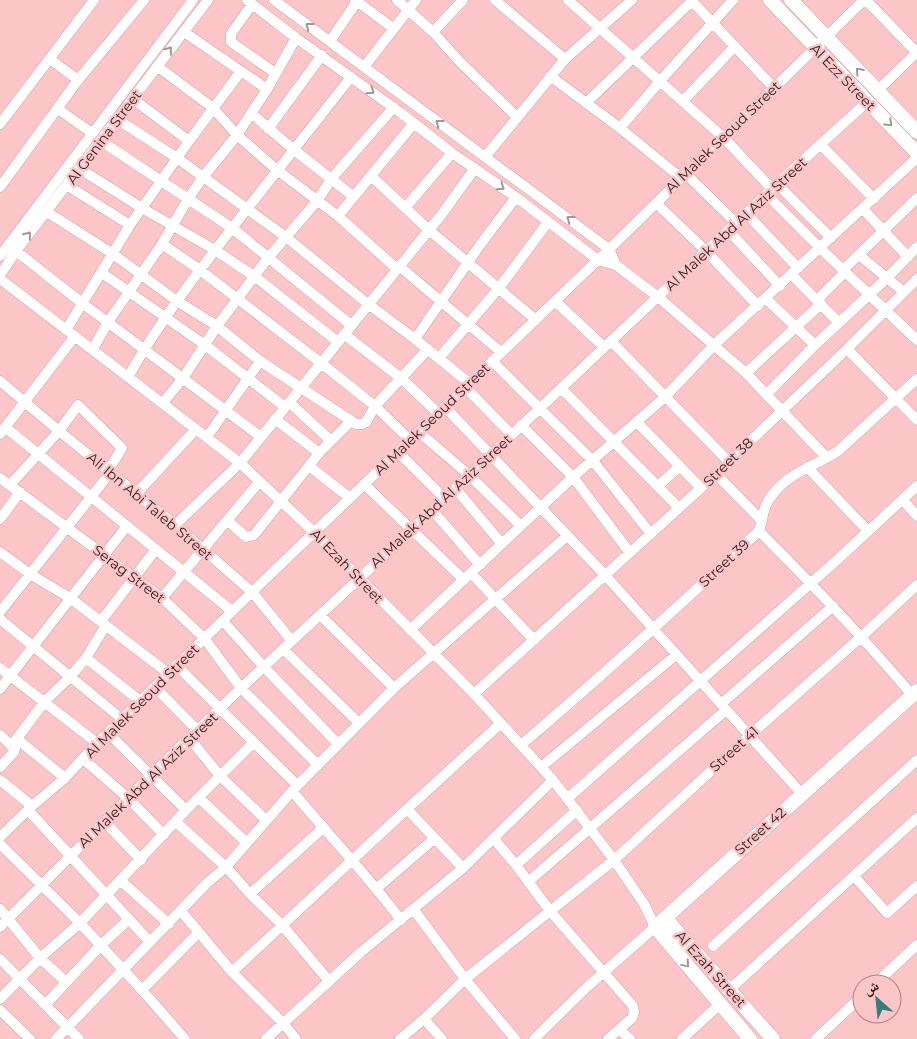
<svg xmlns="http://www.w3.org/2000/svg" width="917" height="1039" font-family="Montserrat,'Noto Naskh Arabic',sans-serif">
<rect width="100%" height="100%" fill="#fcc6c9"/>
<g fill="none" stroke-linecap="round" stroke-linejoin="round">
<defs>
<path id="minor" d="M247,0L296,38L401,113L452,153L516,197L598,260L616,265L658,297L746,373L827,458
M274,0L609,249L616,265
M355,0L393,28
M397,0L433,32L460,62L517,117
M495,0L565,59
M568,0L724,138L772,189
M866,0L917,53
M252,4L231,34V42L275,73
M184,32L267,89
M433,32L463,0
M330,41L358,0
M50,59L78,80
M157,66L213,108L237,135L277,170L338,216L397,269
M364,67L416,0
M550,76L620,128L681,178
M877,91L917,52
M133,99L189,141
M683,101L735,46
M586,103L692,1L774,88
M58,109L92,133
M251,113L293,149L354,197
M117,119L177,158L286,237L368,304L415,339L469,383
M0,124L94,0
M620,128L660,81L733,0
M268,129L322,55
M101,141L232,228L351,325
M821,145L874,199
M485,157L565,59L632,0
M80,169L142,208L215,250L254,276L338,342
M686,174L736,223
M371,176L429,230L536,320
M777,184L831,238
M68,186L130,225
M0,187L78,80L144,0
M766,194L820,248L917,340
M656,203L706,251L758,306
M405,208L452,153
M863,209L908,257
M47,212L113,254L177,301L217,326L260,361L356,424H362L366,422L375,406L428,349
M746,213L798,268
M338,216L414,123
M728,230L780,286
M162,244L200,270L321,363L375,406L410,440
M11,247L82,303L261,437
M859,255L904,292
M0,256L193,0
M399,266L501,352
M843,270L917,198
M102,273L205,345L285,407
M0,275L16,251L208,0
M792,275L839,323
M0,279L240,463L314,532L474,694L553,780L614,860L644,904L655,927L587,987L534,1039
M765,298L815,345
M817,300L845,272
M555,301L604,347
M66,330L130,225L189,141L241,71
M344,334L402,379L438,413
M415,339L480,245L516,197
M611,341L729,462
M93,349L108,322L162,244L188,199L203,177L237,135L267,89L296,38
M847,349L917,420
M439,358L499,288L548,222
M492,361L593,461L651,534
M746,373L821,304
M128,377C162,317 205,263 247,209C282,165 316,121 351,77
M0,381L59,431L175,525L252,592L292,641
M465,387L512,435
M561,388L679,508
M767,394L815,345L887,278L917,247
M289,402L330,440
M163,403L183,378L217,326L268,258L317,201L332,178L394,107
M445,407L605,575L802,794
M275,419L319,453
M637,422L701,488
M521,425L573,477L630,553
M5,427L232,611
M419,432L469,475L521,526
M0,434L75,336
M207,437L260,361
M398,452L444,498
M309,466L350,498
M807,467L868,531
M716,474L761,520
M0,478L162,598L204,638L241,688L318,765
M364,484L464,580
M10,485L59,431L78,405L122,448L108,471
M658,486L680,466
M455,488L502,544
M136,494L196,429
M903,500L917,516
M432,510L480,565
M0,519L20,492
M227,520L246,537L254,535L319,453L350,422
M175,525L240,463L442,214L475,168
M759,531C812,584 864,638 912,695
M0,552L30,574L70,598L168,673
M471,573L534,640
M162,598L260,481
M0,612L110,473
M320,615L394,688
M0,619L122,719
M101,621L156,549
M223,621L264,667L338,744
M410,630L573,477L665,397L714,345L917,158
M283,649L359,723
M86,658L140,701
M176,665L297,785
M0,668L97,743
M155,687L198,731
M0,689L126,527
M474,694L701,488L847,349L917,279
M721,704L833,606
M108,733L186,810
M0,735L15,749
M17,739L65,778
M190,739L220,776L266,820
M521,745C598,679 674,611 748,541C751,538 757,534 759,530C763,521 762,511 768,501C786,472 812,468 838,451L917,379
M83,759L128,798L164,835
M0,767L14,752L15,741L45,701L71,676L86,658L106,625
M541,767L676,655
M0,780L32,806
M292,791C328,834 367,875 401,920
M199,798L246,842
M568,798L837,560L917,486
M407,809L463,868
M28,810L150,942
M105,822L141,860
M176,822L226,867L250,894L282,925L329,981
M0,837L32,806L65,778L97,743L252,592L603,255L864,0
M494,839L516,865L550,911L633,1006L634,1012L632,1018L608,1039
M0,844L80,923L142,990L185,1039
M516,865L577,810
M854,876L887,913L917,886
M120,880L169,924
M528,882L726,710
M377,888L435,838
M250,894L323,828
M0,909L40,958L66,982
M414,910L465,979L515,1039
M181,911L232,972L284,1024L296,1039
M0,927L150,776L241,688L390,550L777,184L867,102
M713,946L917,760
M0,959L79,1039
M232,972L407,809L500,724
M875,984L917,945
M730,989L917,818
M142,990L198,933
M0,999L40,958L80,923L186,810L254,742
M46,1004L100,946L129,919
M0,1010L30,1039
M424,1019L442,1039
M619,1029L630,1039
M56,1039L207,883L226,867L292,791L394,688L567,536
M266,1039L361,952L463,868L553,780
M400,1039L424,1019L465,979L614,860L749,736L861,637L917,585
M682,1039L720,1004
M816,1039L862,996"/>
<path id="secondary" d="M770,0L917,153
M791,0L917,132
M665,918L773,1039
M750,1039L655,927L917,691"/>
</defs>
<use href="#minor" stroke="#d19ea1" stroke-width="11"/>
<use href="#secondary" stroke="#d19ea1" stroke-width="15"/>
<use href="#minor" stroke="#fff" stroke-width="10"/>
<use href="#secondary" stroke="#fff" stroke-width="14"/>
</g>
<defs><path id="oneway-chevron" d="M-2-3.5L2.5 0L-2 3.5" fill="none" stroke-width="1.6" stroke-linecap="round" stroke-linejoin="round" transform="scale(1.25)"/></defs>
<g stroke="#a09898">
<use href="#oneway-chevron" transform="translate(309 26) rotate(-143)"/>
<use href="#oneway-chevron" transform="translate(169 50) rotate(-52)"/>
<use href="#oneway-chevron" transform="translate(859 71) rotate(-132)"/>
<use href="#oneway-chevron" transform="translate(371 91) rotate(35)"/>
<use href="#oneway-chevron" transform="translate(439 123) rotate(-143)"/>
<use href="#oneway-chevron" transform="translate(889 123) rotate(44)"/>
<use href="#oneway-chevron" transform="translate(501 187) rotate(35)"/>
<use href="#oneway-chevron" transform="translate(570 219) rotate(-143)"/>
<use href="#oneway-chevron" transform="translate(28 235) rotate(-52)"/>
<use href="#oneway-chevron" transform="translate(686 964) rotate(50)"/>
</g>
<g text-anchor="middle" dominant-baseline="central" stroke-width="5" stroke-linejoin="round" paint-order="stroke">
<g font-size="14" fill="#2c191a" stroke="#fcc6c9">
<text transform="translate(843 77) rotate(46)">Al Ezz Street</text>
<text transform="translate(104 137) rotate(-53)">Al Genina Street</text>
<text transform="translate(723 137) rotate(-44)">Al Malek Seoud Street</text>
<text transform="translate(736 224) rotate(-43)">Al Malek Abd Al Aziz Street</text>
<text transform="translate(432 419) rotate(-44)">Al Malek Seoud Street</text>
<text transform="translate(728 462) rotate(-44)">Street 38</text>
<text transform="translate(441 501) rotate(-43)">Al Malek Abd Al Aziz Street</text>
<text transform="translate(150 506) rotate(40)">Ali Ibn Abi Taleb Street</text>
<text transform="translate(724 563) rotate(-43)">Street 39</text>
<text transform="translate(347 566) rotate(46)">Al Ezah Street</text>
<text transform="translate(129 574) rotate(37)">Serag Street</text>
<text transform="translate(142 701) rotate(-45)">Al Malek Seoud Street</text>
<text transform="translate(734 749) rotate(-42)">Street 41</text>
<text transform="translate(148 780) rotate(-44)">Al Malek Abd Al Aziz Street</text>
<text transform="translate(760 831) rotate(-42)">Street 42</text>
<text transform="translate(711 969) rotate(48)">Al Ezah Street</text>
</g>
</g>
<g transform="translate(877 999) rotate(333)"><circle r="24" fill="#fcc6c9" stroke="#a98183"/>
<path d="M0-4L9 19L0 12L-9 19Z" fill="#347d7c"/>
<text y="-8" font-size="14" font-weight="bold" text-anchor="middle" fill="#2c191a">ش</text>
</g>
</svg>
